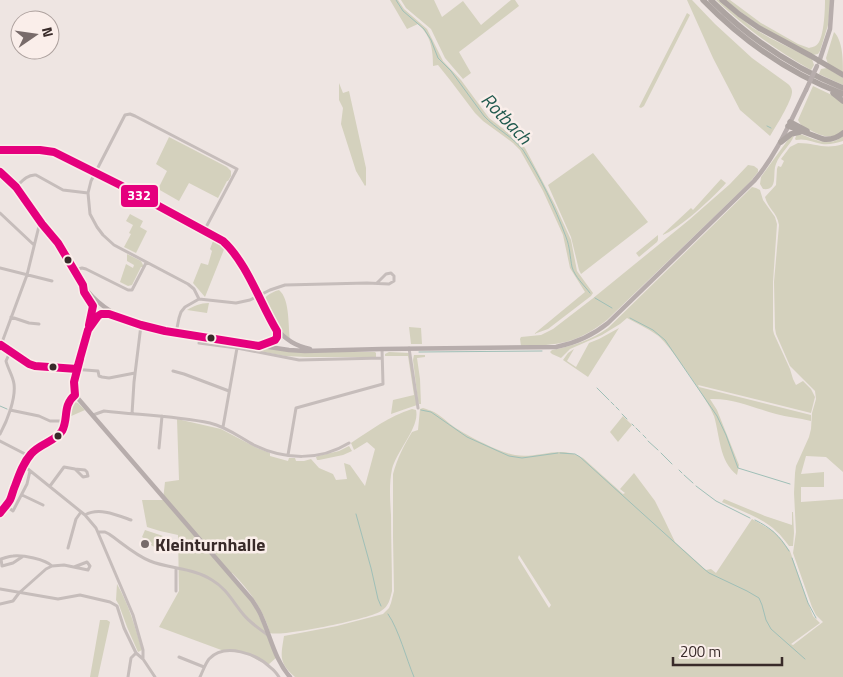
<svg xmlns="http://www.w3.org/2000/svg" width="843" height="677" font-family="'Titillium Web',sans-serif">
<rect width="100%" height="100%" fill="#eee5e2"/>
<path fill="#d4d1bd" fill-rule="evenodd" d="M390,0H398L404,9L427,29L443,61L461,80L489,118L519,141L525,148L555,205L571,240L577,271L593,293L591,296L548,329L534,334L585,292L570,268L563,235L543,191L520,150L513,143L483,121L475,113L450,80L438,65L433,66C433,49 431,36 418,24L407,29Z
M401,0H434L442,17L463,1L481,25L511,0H515L519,6L459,52L471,73L463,79L445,58L431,29L406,8Z
M687,0H692L715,24L752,58L788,84C789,85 792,88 792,91C793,99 775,128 770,136L740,110L713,58Z
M716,0H719L753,28L770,38L812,59L814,65L811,70C774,49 747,29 716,0Z
M724,0H730L761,23L798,44L809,48C813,47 817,46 819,42C824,33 825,11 825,0H831L828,25L820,51L818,54L813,55L773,35Z
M687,13L690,15L644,106L641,108L639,107Z
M834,32C843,41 843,60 843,73L828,64L826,58Z
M827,68L843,78V85L819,74L821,69Z
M339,83L343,93L349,91L366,168V185L365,186L356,171L341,124L343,108L339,100Z
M813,86L836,97L843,103V130C833,141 821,136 810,130C804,127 801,126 798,120Z
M797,133L800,134C814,139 830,148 843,136V141C836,143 829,145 822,144C813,142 805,138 796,140L795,139Z
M794,136C790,146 780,153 776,164C772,173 779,191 763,189L760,184L761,177L790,137Z
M169,137L227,167L231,171V176L228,181H227L218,198L189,183L179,201L158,189L167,171L156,164Z
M798,143C816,143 824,150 843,144V472L826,457L806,456L801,474L824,472V487H801V502L843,499V677H295C278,663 281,655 284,636L337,626L383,614L389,608L391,603L394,591L393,537V474C397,459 404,445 412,432L418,430L420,409L423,408C426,409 430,410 434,412C443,417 450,425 459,430C472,438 501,453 515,455C540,459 559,444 583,458L623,494L625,493L620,489L634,473L655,501L664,519L675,542L706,570L711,569L716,573L752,519L773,531L780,538L790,551L808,603L813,616L820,623L791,644L793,645L823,622L816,615L812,607L793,553L796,532L794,493L795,473L796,466L809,437L811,429L812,413L816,399L815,391L790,366L776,334L775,328L774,282L779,225C777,212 768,209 765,197L776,185L777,169L778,166L781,167L784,161L781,159L790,147ZM519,555L551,605L549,608L518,558Z
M593,153L648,222L581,274L579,270L571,237L548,185Z
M748,165L754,166L758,169V172L750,182L607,320C576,344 559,345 521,346L520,339L521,337L541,335L553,329L592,299L689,220L730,184Z
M721,179L726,183C715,196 677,231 662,235L691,208L693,210Z
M752,187L756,188L760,190L763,200L775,217L777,224L773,282V330L774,334L790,369L793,379L796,385L803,381L811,389L815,397L811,413L698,385L699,387L811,415V421C799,418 787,417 776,414C754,408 734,398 710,399L717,410L739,465L737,475C719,461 720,436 714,416C710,403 668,342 657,335C647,328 636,323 627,318L620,324L602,335L570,349L561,358L552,354L550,352L552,350C573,346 591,340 608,328Z
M130,214L143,221L140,227L147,231L136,253L124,247L131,234L129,233L133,225L126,221Z
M658,235V240L657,242L639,257L636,253Z
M213,241H217L225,247L205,297L193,283L201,263L208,265L212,251L210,249Z
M127,254L141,261L143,265V267H141L132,285L128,286L120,282L126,264L133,268L134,265L127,261Z
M279,290C290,299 288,325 290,340C282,334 260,308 265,298C268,294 275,291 279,290Z
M209,303L207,313L187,310C194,306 200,303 209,303Z
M409,327L421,328L422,344H411Z
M619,328L588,377L563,360L568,353L574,349L567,361L576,367L589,343L599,339Z
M223,342L301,352H375L376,353V357H306L285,356L223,344Z
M389,352L409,353L417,405L391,414L393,400L414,395L408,356H385V354Z
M414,355H425V357L417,358L420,379L421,404H419L418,401L413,360Z
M75,402L78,403L85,410L69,417L70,404L71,403Z
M412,409L416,410C420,427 397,450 392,469C389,483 390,500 391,515C391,540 392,566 392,591C390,599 389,606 381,611C370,619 282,637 270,633C264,611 249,589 232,573V576L252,600L277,657L268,665L244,653L224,651L159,627L179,591L178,535L160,531L147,527L142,500H163L165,482L179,480L177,419L221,429L257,448L270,453V456L288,461L289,458H295L296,461H304L311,459L319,468L333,474L336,480L347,479L344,463L350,465L365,486L375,449L367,442L354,450L351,443C371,430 389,416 412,409Z
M623,416L632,425L618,442L610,432Z
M349,446L352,451L343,455L319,460H317L316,457L318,456L339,451Z
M724,499L765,516L792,525V512H793L794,533L793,546H789C785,541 781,535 776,531C763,518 739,510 722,502Z
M145,530L163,536L156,548L151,545L152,543L142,537Z
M117,584C129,605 135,627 142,650L138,652L127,627L119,605L116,600Z
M100,620H107L110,622L98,677H90Z"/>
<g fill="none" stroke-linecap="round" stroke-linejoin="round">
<path stroke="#9fbfb7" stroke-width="1" d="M396,0L403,11L424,29L431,40L438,58L451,71L484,116C496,129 512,136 523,150C540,177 555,207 566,237C570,247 570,257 572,267C575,277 584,285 590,293
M767,126L771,128
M595,298L612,308
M630,318L653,330L665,340L717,416L726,435L738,468L790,484
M419,352L542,351
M597,388L609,400
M611,402L614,405
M0,406L7,409
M616,407L619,410
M421,410L431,412L467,437L509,456L522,458L558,453
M622,414L627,419
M632,424L634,426
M636,428L640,432
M643,435L646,438
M648,441L658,450
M560,453L575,454L580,457L704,569L709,573L747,591L759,598L762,605L766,620L771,629L805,659
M661,453L672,464
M679,470L682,473
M684,475L693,483
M696,486L716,501L750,518
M356,514L371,568L378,599L381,606
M755,520C771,528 779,535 789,551
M792,558L808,603L816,618
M388,614C399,630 406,658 414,677"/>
<path stroke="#c6bdbb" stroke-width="3" d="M16,187C22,181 28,174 36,175L63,190L88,193
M0,213L34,245
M0,268L52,281
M75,270L82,268L86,269L128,290H132L146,263
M199,299L194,289L188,284L114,245L103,235L97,227L90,214L88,193L91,181L125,115L130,114L135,116L237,169L204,231
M11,317L29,323L39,324
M176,333L179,318L181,312L185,307L199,299L236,303L250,300L270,290L285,285L367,283L389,284L394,281V276L391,273L386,274L377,283
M199,343L237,348L299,360L382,358
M0,345L29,364L35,366L98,371L99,376L102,377L109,378L135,373
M1,345L27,275L39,226L42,224
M409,348L418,408
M173,371L184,374L229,391
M10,410L39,416L50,421H65
M132,414L134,382L141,325
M93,415L104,411C139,415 175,416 210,423C227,427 239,437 254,445C285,460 320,461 349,443
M223,427L237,348
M0,434C7,421 16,399 14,384C13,376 8,369 6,361L10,352
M0,441L29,456
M159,448L162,416
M288,455L296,408L383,384L382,349
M23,465L85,515L96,528L133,615L143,650V659L155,677
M50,486L64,467L75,469L83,477L88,476L87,472L85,470L75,469
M22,495L43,505
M6,506L13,511L27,484L30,471
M85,515C99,507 117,515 131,520
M98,532H105L109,534C122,543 135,555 150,561C170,569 194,568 212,580C226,588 233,602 243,614C250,623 260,629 269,636
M68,548L76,519L81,512
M22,557L13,563L2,566L1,559C5,558 9,556 13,556C23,555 45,559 52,566
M176,568V591
M0,589L58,599L80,595L110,602L117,606L124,628L136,653L143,659
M0,604L13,601L19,593L46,569L52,566L64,565L88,570L90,566L87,562L74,567
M179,657L204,667
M128,677L131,658L136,653
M200,677C203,671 205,664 209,659C225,642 257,654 271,668C274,670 277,674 279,677"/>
<path stroke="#b7adac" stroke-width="4.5" d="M819,62L830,29L832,0
M0,150H40L54,152L120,185L223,241C260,270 257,339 310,349
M0,172C19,187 28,206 43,224C50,233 57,241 64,251C70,262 75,274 82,284C112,327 163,331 210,338C237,342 263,346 289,350L305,351L382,349L556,347C576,343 592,336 608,323L754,181C777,154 790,122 806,90
M83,286L84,292L90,300L93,306L88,330L74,382V390L75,395L252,600C256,606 260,612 262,618C271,638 275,660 290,677
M90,327C97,316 100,310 113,316
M260,345C270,342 277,343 277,331
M0,513C4,509 7,505 10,501C18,486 18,469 30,455C32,452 34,449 38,447C45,442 58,438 63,429C69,416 62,405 75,395"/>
<path stroke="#ada4a1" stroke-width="5.5" d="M703,0C743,41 790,74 843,94
M711,0C749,38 793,68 843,88
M722,0L739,14L759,28L811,56L843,75
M833,93L843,101
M790,122L807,131
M788,126L823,139C831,140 837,138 843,133
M781,142L791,134L800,132"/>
<path stroke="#b7adac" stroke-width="4.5" d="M806,90L817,66"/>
<defs>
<path id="bus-1" d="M0,150H40L54,152L120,185L223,241C247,263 260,303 277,331V337L275,340L259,346L165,331L141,325L109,314H101L98,316L88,330L77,369
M0,172L16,187L42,224L58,243L83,285L84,292L93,306L89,325
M0,346L1,345L29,364L35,366L77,369
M0,513C3,509 7,505 10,500C12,496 13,490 15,486C19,475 23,463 31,454C39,444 56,441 62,431C69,418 62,406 75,395L74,382L80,359"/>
</defs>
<use href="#bus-1" stroke="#faeeea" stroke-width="11"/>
<use href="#bus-1" stroke="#e5007d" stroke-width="8"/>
</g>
<g fill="#382a29" stroke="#faeeea" stroke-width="2">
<circle cx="68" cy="260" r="4.5"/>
<circle cx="211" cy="338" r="4.5"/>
<circle cx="53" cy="367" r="4.5"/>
<circle cx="58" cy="436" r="4.5"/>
</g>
<circle fill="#786b6a" stroke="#faeeea" stroke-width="2" cx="145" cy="544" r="5"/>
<g text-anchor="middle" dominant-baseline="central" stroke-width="5" stroke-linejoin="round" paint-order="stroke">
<g font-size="18" font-weight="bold" fill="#382a29" stroke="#faeeea" text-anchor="start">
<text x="155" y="544">Kleinturnhalle</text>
</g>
<g font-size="19" font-style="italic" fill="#1f594d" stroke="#faeeea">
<text transform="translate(507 118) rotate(46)">Rotbach</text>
</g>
</g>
<rect stroke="#faeeea" stroke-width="2" x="120" y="184" width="39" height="24" rx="5" fill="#e5007d"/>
<g font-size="14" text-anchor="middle" font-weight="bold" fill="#fff">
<text x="139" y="200">332</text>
</g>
<g transform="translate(35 35) rotate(77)"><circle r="24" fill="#faeeea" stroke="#aca09d"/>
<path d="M0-4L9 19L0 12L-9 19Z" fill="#786b6a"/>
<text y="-8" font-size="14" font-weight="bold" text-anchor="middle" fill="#382a29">N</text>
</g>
<path d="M673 657v8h109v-8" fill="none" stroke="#382a29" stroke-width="2.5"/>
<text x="680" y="657" font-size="15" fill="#382a29" stroke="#faeeea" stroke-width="4" paint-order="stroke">200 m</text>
</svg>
